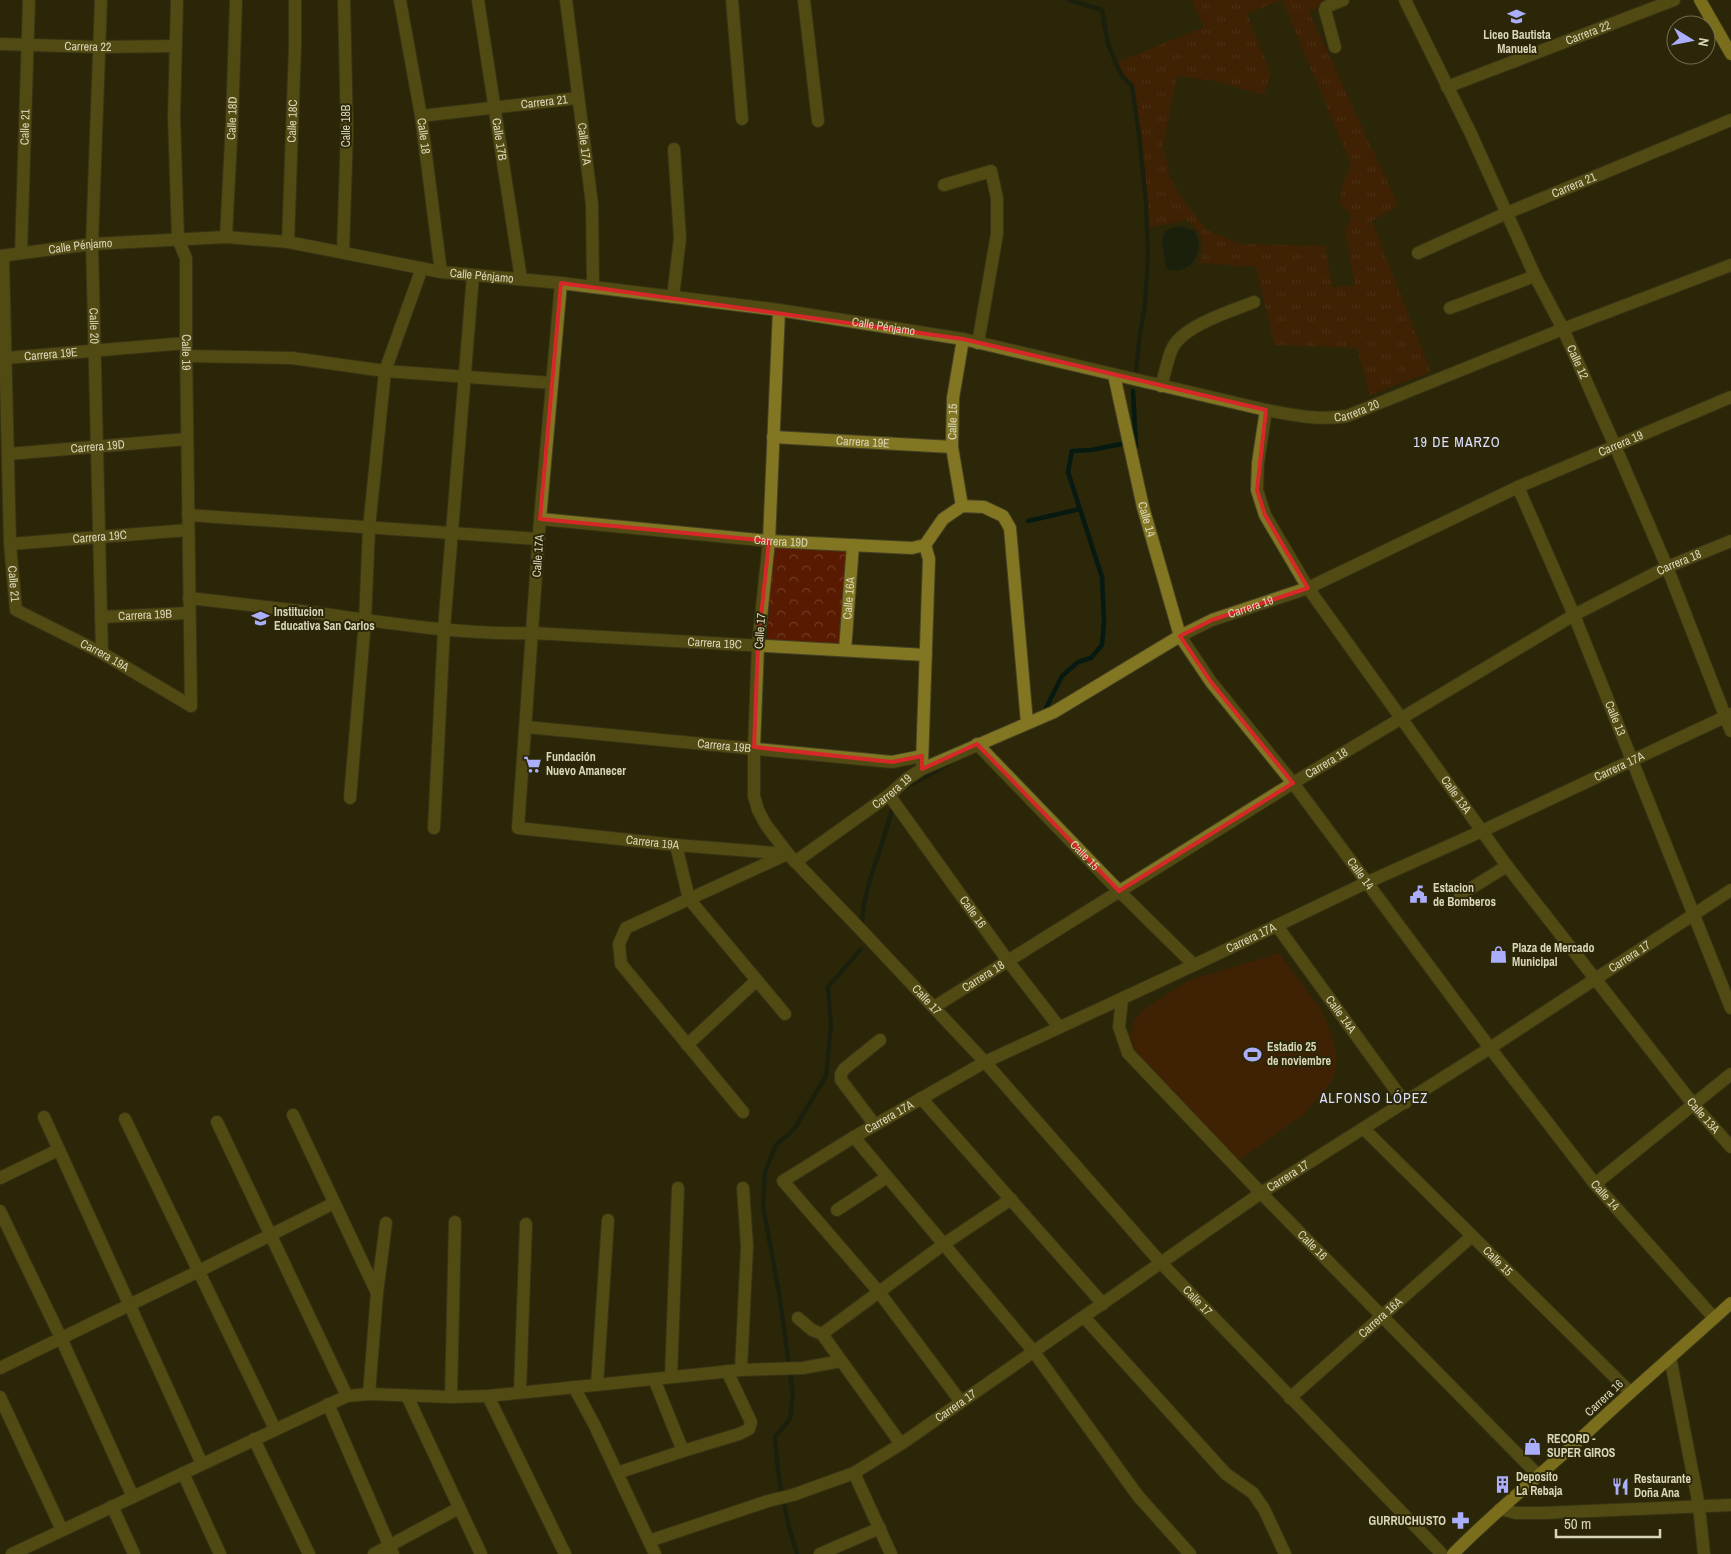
<svg xmlns="http://www.w3.org/2000/svg" width="1731" height="1554" font-family="'Archivo Narrow',sans-serif">
<defs>
<pattern id="grass-tufts" width="24" height="20" patternUnits="userSpaceOnUse" patternTransform="scale(1.25)"><rect width="24" height="20" fill="#581b01"/><path d="M3 7l-1-3M5 7V3M7 7l1-3M15 17l-1-3M17 17v-4M19 17l1-3" fill="none" stroke="#6f3b24"/></pattern>
<pattern id="park-crowns" width="20" height="18" patternUnits="userSpaceOnUse" patternTransform="scale(1.25)"><rect width="20" height="18" fill="#581b01"/><path d="M2 6a3 3 0 1 1 6 0M12 15a3 3 0 1 1 6 0" fill="none" stroke="#6f3b24"/></pattern>
</defs>
<rect width="100%" height="100%" fill="#2b2708"/>
<path fill="url(#grass-tufts)" d="M1191,0H1280L1247,14L1271,74L1264,95L1215,81L1177,76L1163,146L1170,178L1187,205L1207,230L1239,244L1325,246L1332,287L1355,286L1345,232L1352,216L1340,204L1342,186L1351,164L1282,0H1334L1309,12L1398,205L1372,221L1431,372L1370,395L1357,348L1274,345L1256,267L1200,263C1203,239 1205,237 1187,220L1147,228L1146,202L1139,135L1132,86L1121,75L1116,63L1204,27Z"/>
<path fill="url(#park-crowns)" d="M773,545L848,550L842,646L767,641Z"/>
<path fill="#581b01" d="M1279,953L1322,1011L1332,1036L1337,1058L1335,1075L1327,1088L1305,1113L1237,1162L1143,1060L1135,1050L1130,1036L1134,1021L1143,1010L1188,981Z"/>
<path fill="#061a11" d="M1179,226L1195,231C1196,234 1198,239 1199,242C1200,261 1183,277 1166,268L1162,240L1165,231Z"/>
<g fill="none" stroke-linecap="round" stroke-linejoin="round">
<path stroke="#061a11" stroke-width="4.5" d="M1069,0L1102,10L1108,44L1121,75L1132,86L1139,135L1146,202L1148,257L1145,305L1140,334L1136,370
M1133,391L1136,447
M1028,521L1080,509
M1046,708L1062,676L1078,662L1091,658L1102,645L1104,621L1102,577L1068,472L1072,451L1091,450L1121,444
M906,787L947,765
M862,921C865,883 883,847 892,809
M797,1554C785,1516 777,1477 775,1437L790,1419L793,1394L779,1293L763,1206L765,1172L776,1145L794,1129L826,1076L831,1025L828,987L861,949"/>
<defs>
<g id="minor">
<path id="s1" d="M101,0L92,244L102,653"/>
<path id="s2" d="M177,0L174,117L178,239L186,258V343L191,706"/>
<path id="s3" d="M400,0L421,116L441,272"/>
<path id="s4" d="M478,0L521,279"/>
<path id="s5" d="M566,0L592,204L593,287"/>
<path d="M732,0L742,119"/>
<path d="M804,0L818,121"/>
<path id="s6" d="M1405,0L1471,134L1535,276L1563,329L1615,446L1667,567L1731,731"/>
<path id="s7" d="M0,44L98,47L176,46"/>
<path d="M1335,47L1325,10L1326,7L1343,0"/>
<path id="s8" d="M1447,87L1674,0"/>
<path id="s9" d="M421,116L578,98"/>
<path d="M944,185L991,171L997,198V234L978,343"/>
<path id="s10" d="M226,237L232,121L236,0"/>
<path id="s11" d="M288,242L295,47V0"/>
<path d="M343,252L347,131L344,0"/>
<path id="s12" d="M21,253L29,0"/>
<path id="s13" d="M1418,253L1507,213L1731,120"/>
<path id="s14" d="M0,256L92,244L226,237L288,242L441,272L561,283L779,310L963,339L1266,410C1294,415 1319,421 1347,416L1563,329L1731,265"/>
<path id="s15" d="M3,256L10,544L16,610L102,653L191,706"/>
<path id="s16" d="M561,283L540,519L518,828L676,845L788,854"/>
<path d="M673,297L680,238L674,149"/>
<path d="M1450,308L1535,276"/>
<path id="s17" d="M779,310L769,541L758,645L754,747V796L758,810L766,825L788,854L863,932L985,1062L1161,1263L1442,1554"/>
<path d="M186,356L292,358L385,371L552,383"/>
<path id="s18" d="M6,358L186,343"/>
<path id="s19" d="M1114,375L1143,507L1180,636L1211,682L1293,783L1490,1048L1595,1184L1714,1318"/>
<path d="M1161,386C1165,374 1167,360 1172,349C1182,326 1231,311 1254,302"/>
<path id="s20" d="M1266,410L1258,463L1257,490L1265,515L1308,588L1507,866L1693,1104L1731,1147"/>
<path id="s21" d="M773,437L952,447"/>
<path id="s22" d="M8,454L187,439"/>
<path id="s23" d="M1518,487L1574,615L1731,1008"/>
<path id="s24" d="M962,506L952,447L953,398L963,339"/>
<path d="M188,515L539,539"/>
<path id="s25" d="M540,519L769,541L912,548L925,545L943,519L962,506L984,507L1003,516L1010,528L1027,723"/>
<path id="s26" d="M10,544L188,530"/>
<path id="s27" d="M189,598C232,603 275,608 318,613C389,623 461,635 533,633L926,655"/>
<path id="s28" d="M101,617L189,613"/>
<path id="s29" d="M845,650L853,545"/>
<path id="s30" d="M526,727L892,762L922,756"/>
<path id="s31" d="M977,744L1119,891L1194,965"/>
<path d="M922,764L929,559L925,545"/>
<path id="s32" d="M889,795L1008,961L1059,1027"/>
<path d="M350,798L365,621L369,528L385,371L422,268"/>
<path d="M434,828L444,629L473,275"/>
<path d="M676,845L689,899L785,1014"/>
<path id="s33" d="M795,862L889,795L908,778L922,769L1054,712L1180,636L1212,620L1308,588L1518,487L1731,397"/>
<path d="M1460,895L1507,866"/>
<path id="s34" d="M1277,926L1405,1103"/>
<path id="s35" d="M1122,999L1119,1027L1128,1053L1261,1193L1538,1475"/>
<path id="s36" d="M934,1007L1293,783L1574,615L1667,567L1731,541"/>
<path d="M687,1045L757,980"/>
<path d="M921,1098L1103,1304"/>
<path d="M743,1112L621,964L619,944L626,928L785,855"/>
<path d="M293,1115L377,1293"/>
<path d="M44,1117L202,1464"/>
<path d="M125,1119L275,1429"/>
<path d="M217,1122L347,1396"/>
<path d="M875,1125L841,1080V1074L844,1069L880,1040"/>
<path id="s37" d="M1364,1129L1630,1392"/>
<path d="M854,1137L1034,1352L1138,1496L1190,1554"/>
<path d="M0,1178L58,1150"/>
<path d="M1595,1184L1731,1074"/>
<path d="M837,1210L887,1177"/>
<path d="M0,1211L61,1338L133,1497"/>
<path d="M1084,1317L1226,1474L1253,1493L1264,1509L1285,1554"/>
<path d="M798,1318L812,1330L822,1334L901,1444"/>
<path d="M822,1334L944,1244L1011,1199"/>
<path d="M1670,1357L1699,1506L1704,1554"/>
<path d="M0,1368L199,1271L334,1203"/>
<path d="M741,1370L747,1246L743,1188"/>
<path d="M671,1377L678,1188"/>
<path d="M654,1379L683,1451"/>
<path d="M597,1385L608,1220"/>
<path d="M574,1387L595,1426L655,1554"/>
<path d="M520,1392L526,1224"/>
<path d="M369,1394L377,1293L386,1223"/>
<path d="M407,1396L481,1554"/>
<path d="M488,1396L565,1554"/>
<path d="M0,1397L62,1530"/>
<path d="M451,1397L455,1222"/>
<path id="s38" d="M1290,1398L1472,1236"/>
<path id="s39" d="M961,1402L879,1292L783,1181L854,1137L985,1062L1194,965L1368,882L1482,831L1731,714"/>
<path d="M328,1404L393,1554"/>
<path d="M254,1439L309,1554"/>
<path d="M183,1473L220,1554"/>
<path d="M617,1473L683,1451L739,1434L749,1429L751,1422L727,1371"/>
<path d="M854,1473L891,1554"/>
<path d="M112,1506L134,1554"/>
<path d="M1500,1509L1516,1513H1543L1731,1505"/>
<path id="s40" d="M649,1541L768,1501L793,1495L854,1473L901,1444L1261,1193L1490,1048L1731,890"/>
<path d="M12,1554L347,1396L369,1394L451,1397L488,1396L741,1370L803,1368L841,1361"/>
<path d="M374,1554L459,1508"/>
<path d="M820,1554L880,1528"/>
</g>
<path id="major" d="M1700,0L1731,54
M1453,1554C1497,1509 1547,1470 1593,1427C1638,1385 1685,1345 1731,1303"/>
</defs>
<use href="#minor" stroke="#474324" stroke-width="14"/>
<use href="#major" stroke="#474324" stroke-width="14"/>
<use href="#minor" stroke="#827623" stroke-width="12"/>
<use href="#major" stroke="#dac638" stroke-width="12"/>
</g>
<path d="M0 0H1731V1554H0ZM561,283L963,339L1266,410L1257,490L1265,515L1308,588L1212,620L1180,636L1211,682L1293,783L1119,891L977,744L922,769V756L892,762L754,747L758,645L769,541L540,519Z" fill="#2b2708" fill-opacity=".55" fill-rule="evenodd"/>
<path fill="none" stroke="#d62828" stroke-width="4" stroke-linejoin="round" d="M561,283L963,339L1266,410L1257,490L1265,515L1308,588L1212,620L1180,636L1211,682L1293,783L1119,891L977,744L922,769V756L892,762L754,747L758,645L769,541L540,519Z"/>
<defs>
<symbol id="school-bare" viewBox="-9 -9 18 18"><path d="M0-5L7-2L0 1L-7-2ZM-4 1L0 2.5L4 1V4Q0 6-4 4Z" fill="#abaffb" stroke="#2b2708" stroke-width="2.5" paint-order="stroke"/></symbol>
<symbol id="supermarket-bare" viewBox="-9 -9 18 18"><path d="M-6-5.5h2.5l.6 2H6L4.5 2H-2.5L-4.4-4H-6ZM-1.5 3.2a1.3 1.3 0 1 0 .1 0ZM3 3.2a1.3 1.3 0 1 0 .1 0Z" fill="#abaffb" stroke="#2b2708" stroke-width="2.5" paint-order="stroke"/></symbol>
<symbol id="civic-bare" viewBox="-9 -9 18 18"><path d="M-.6-6.5H3V-4.5H.6V-3L4-1V1h2V6H-6V1h2V-1L-.6-3ZM-1.2 2.5V6h2.4V2.5Z" fill="#abaffb" stroke="#2b2708" stroke-width="2.5" paint-order="stroke"/></symbol>
<symbol id="shop-bare" viewBox="-9 -9 18 18"><path d="M-5-2.5h2.3a2.7 3.5 0 0 1 5.4 0H5L5.5 6h-11ZM-1.5-2.5h3a1.5 2.3 0 0 0-3 0Z" fill="#abaffb" stroke="#2b2708" stroke-width="2.5" paint-order="stroke"/></symbol>
<symbol id="stadium-bare" viewBox="-9 -9 18 18"><path d="M0-5a6.5 5 0 1 0 0 10a6.5 5 0 1 0 0-10ZM-3.5-1.8h7v3.6h-7Z" fill="#abaffb" stroke="#2b2708" stroke-width="2.5" paint-order="stroke"/></symbol>
<symbol id="building-bare" viewBox="-9 -9 18 18"><path d="M-4-6H4V6H1V3H-1V6H-4ZM-2.5-4.3h1.7v1.8h-1.7ZM.8-4.3h1.7v1.8H.8ZM-2.5-1h1.7V.8h-1.7ZM.8-1h1.7V.8H.8Z" fill="#abaffb" stroke="#2b2708" stroke-width="2.5" paint-order="stroke"/></symbol>
<symbol id="restaurant-bare" viewBox="-9 -9 18 18"><path d="M-5-6h1v4h1v-4h1v4h1v-4h1v5L-1.5 .5V6h-2V.5L-5-1ZM5-6V6H3V1.5H1.5Q1.5-4 5-6Z" fill="#abaffb" stroke="#2b2708" stroke-width="2.5" paint-order="stroke"/></symbol>
<symbol id="pharmacy-bare" viewBox="-9 -9 18 18"><path d="M-2-6h4v4h4v4h-4v4h-4v-4h-4v-4h4Z" fill="#abaffb" stroke="#2b2708" stroke-width="2.5" paint-order="stroke"/></symbol>
</defs>
<g fill-rule="evenodd">
<use href="#school-bare" x="1504" y="4" width="25" height="25"/>
<use href="#school-bare" x="248" y="606" width="25" height="25"/>
<use href="#supermarket-bare" x="520" y="752" width="25" height="25"/>
<use href="#civic-bare" x="1406" y="882" width="25" height="25"/>
<use href="#shop-bare" x="1486" y="942" width="25" height="25"/>
<use href="#stadium-bare" x="1240" y="1042" width="25" height="25"/>
<use href="#shop-bare" x="1520" y="1434" width="25" height="25"/>
<use href="#building-bare" x="1490" y="1472" width="25" height="25"/>
<use href="#restaurant-bare" x="1608" y="1474" width="25" height="25"/>
<use href="#pharmacy-bare" x="1448" y="1508" width="25" height="25"/>
</g>
<g text-anchor="middle" dominant-baseline="central" stroke-width="4" stroke-linejoin="round" paint-order="stroke">
<g font-size="12" fill="#dad6b9" stroke="#2b2708">
<text stroke="none"><textPath href="#s8" startOffset="151">Carrera 22</textPath></text>
<text stroke="none"><textPath href="#s7" startOffset="88">Carrera 22</textPath></text>
<text stroke="none"><textPath href="#s9" startOffset="124">Carrera 21</textPath></text>
<text stroke="none"><textPath href="#s10" startOffset="119">Calle 18D</textPath></text>
<text stroke="none"><textPath href="#s11" startOffset="121">Calle 18C</textPath></text>
<text transform="translate(346 126) rotate(-90)">Calle 18B</text>
<text stroke="none"><textPath href="#s12" startOffset="126">Calle 21</textPath></text>
<text stroke="none"><textPath href="#s3" startOffset="138">Calle 18</textPath></text>
<text stroke="none"><textPath href="#s4" startOffset="141">Calle 17B</textPath></text>
<text stroke="none"><textPath href="#s5" startOffset="145">Calle 17A</textPath></text>
<text stroke="none"><textPath href="#s13" startOffset="170">Carrera 21</textPath></text>
<text stroke="none"><textPath href="#s14" startOffset="81">Calle Pénjamo</textPath></text>
<text stroke="none"><textPath href="#s14" startOffset="486">Calle Pénjamo</textPath></text>
<text stroke="none"><textPath href="#s1" startOffset="326">Calle 20</textPath></text>
<text stroke="none"><textPath href="#s14" startOffset="891">Calle Pénjamo</textPath></text>
<text stroke="none"><textPath href="#s2" startOffset="354">Calle 19</textPath></text>
<text stroke="none"><textPath href="#s18" startOffset="45">Carrera 19E</textPath></text>
<text stroke="none"><textPath href="#s6" startOffset="401">Calle 12</textPath></text>
<text stroke="none"><textPath href="#s14" startOffset="1375">Carrera 20</textPath></text>
<text stroke="none"><textPath href="#s24" startOffset="85">Calle 15</textPath></text>
<text stroke="none"><textPath href="#s21" startOffset="90">Carrera 19E</textPath></text>
<text stroke="none"><textPath href="#s33" startOffset="930">Carrera 19</textPath></text>
<text stroke="none"><textPath href="#s22" startOffset="90">Carrera 19D</textPath></text>
<text stroke="none"><textPath href="#s19" startOffset="148">Calle 14</textPath></text>
<text stroke="none"><textPath href="#s26" startOffset="90">Carrera 19C</textPath></text>
<text stroke="none"><textPath href="#s25" startOffset="242">Carrera 19D</textPath></text>
<text transform="translate(538 556) rotate(-86)">Calle 17A</text>
<text stroke="none"><textPath href="#s36" startOffset="868">Carrera 18</textPath></text>
<text stroke="none"><textPath href="#s15" startOffset="328">Calle 21</textPath></text>
<text stroke="none"><textPath href="#s29" startOffset="52">Calle 16A</textPath></text>
<text stroke="none"><textPath href="#s33" startOffset="525">Carrera 19</textPath></text>
<text stroke="none"><textPath href="#s28" startOffset="44">Carrera 19B</textPath></text>
<text transform="translate(760 631) rotate(-85)">Calle 17</text>
<text stroke="none"><textPath href="#s27" startOffset="528">Carrera 19C</textPath></text>
<text stroke="none"><textPath href="#s15" startOffset="454">Carrera 19A</textPath></text>
<text stroke="none"><textPath href="#s23" startOffset="251">Calle 13</textPath></text>
<text stroke="none"><textPath href="#s30" startOffset="199">Carrera 19B</textPath></text>
<text stroke="none"><textPath href="#s36" startOffset="462">Carrera 18</textPath></text>
<text stroke="none"><textPath href="#s39" startOffset="1218">Carrera 17A</textPath></text>
<text stroke="none"><textPath href="#s33" startOffset="120">Carrera 19</textPath></text>
<text stroke="none"><textPath href="#s20" startOffset="446">Calle 13A</textPath></text>
<text stroke="none"><textPath href="#s16" startOffset="682">Carrera 19A</textPath></text>
<text stroke="none"><textPath href="#s31" startOffset="155">Calle 15</textPath></text>
<text stroke="none"><textPath href="#s19" startOffset="568">Calle 14</textPath></text>
<text stroke="none"><textPath href="#s32" startOffset="144">Calle 16</textPath></text>
<text stroke="none"><textPath href="#s39" startOffset="812">Carrera 17A</textPath></text>
<text stroke="none"><textPath href="#s40" startOffset="1148">Carrera 17</textPath></text>
<text stroke="none"><textPath href="#s36" startOffset="58">Carrera 18</textPath></text>
<text stroke="none"><textPath href="#s17" startOffset="756">Calle 17</textPath></text>
<text stroke="none"><textPath href="#s34" startOffset="109">Calle 14A</textPath></text>
<text stroke="none"><textPath href="#s20" startOffset="851">Calle 13A</textPath></text>
<text stroke="none"><textPath href="#s39" startOffset="408">Carrera 17A</textPath></text>
<text stroke="none"><textPath href="#s40" startOffset="742">Carrera 17</textPath></text>
<text stroke="none"><textPath href="#s19" startOffset="972">Calle 14</textPath></text>
<text stroke="none"><textPath href="#s35" startOffset="322">Calle 16</textPath></text>
<text stroke="none"><textPath href="#s37" startOffset="188">Calle 15</textPath></text>
<text stroke="none"><textPath href="#s17" startOffset="1161">Calle 17</textPath></text>
<text stroke="none"><textPath href="#s38" startOffset="121">Carrera 16A</textPath></text>
<text transform="translate(1604 1398) rotate(-43)">Carrera 16</text>
<text stroke="none"><textPath href="#s40" startOffset="338">Carrera 17</textPath></text>
</g>
<g font-size="12" font-weight="bold" fill="#dad6b9" stroke="#2b2708" text-anchor="start">
<text x="1517" y="35" text-anchor="middle">Liceo Bautista<tspan x="1517" dy="14">Manuela</tspan></text>
<text x="274" y="612">Institucion<tspan x="274" dy="14">Educativa San Carlos</tspan></text>
<text x="546" y="757">Fundación<tspan x="546" dy="14">Nuevo Amanecer</tspan></text>
<text x="1433" y="888">Estacion<tspan x="1433" dy="14">de Bomberos</tspan></text>
<text x="1512" y="948">Plaza de Mercado<tspan x="1512" dy="14">Municipal</tspan></text>
<text x="1267" y="1047">Estadio 25<tspan x="1267" dy="14">de noviembre</tspan></text>
<text x="1547" y="1439">RECORD -<tspan x="1547" dy="14">SUPER GIROS</tspan></text>
<text x="1516" y="1477">Deposito<tspan x="1516" dy="14">La Rebaja</tspan></text>
<text x="1634" y="1479">Restaurante<tspan x="1634" dy="14">Doña Ana</tspan></text>
<text x="1446" y="1521" text-anchor="end">GURRUCHUSTO</text>
</g>
<g font-size="14" letter-spacing="1" fill="#dde0fd" stroke="#2b2708">
<text x="1457" y="442">19 DE MARZO</text>
<text x="1374" y="1098">ALFONSO LÓPEZ</text>
</g>
</g>
<g transform="translate(1691 40) rotate(100)"><circle r="24" fill="#2b2708" stroke="#716d4f"/>
<path d="M0-4L9 19L0 12L-9 19Z" fill="#abaffb"/>
<text y="-8" font-size="14" font-weight="bold" text-anchor="middle" fill="#dad6b9">N</text>
</g>
<path d="M1556 1529v8h104v-8" fill="none" stroke="#dad6b9" stroke-width="2.5"/>
<text x="1564" y="1529" font-size="15" fill="#dad6b9" stroke="#2b2708" stroke-width="4" paint-order="stroke">50 m</text>
</svg>
